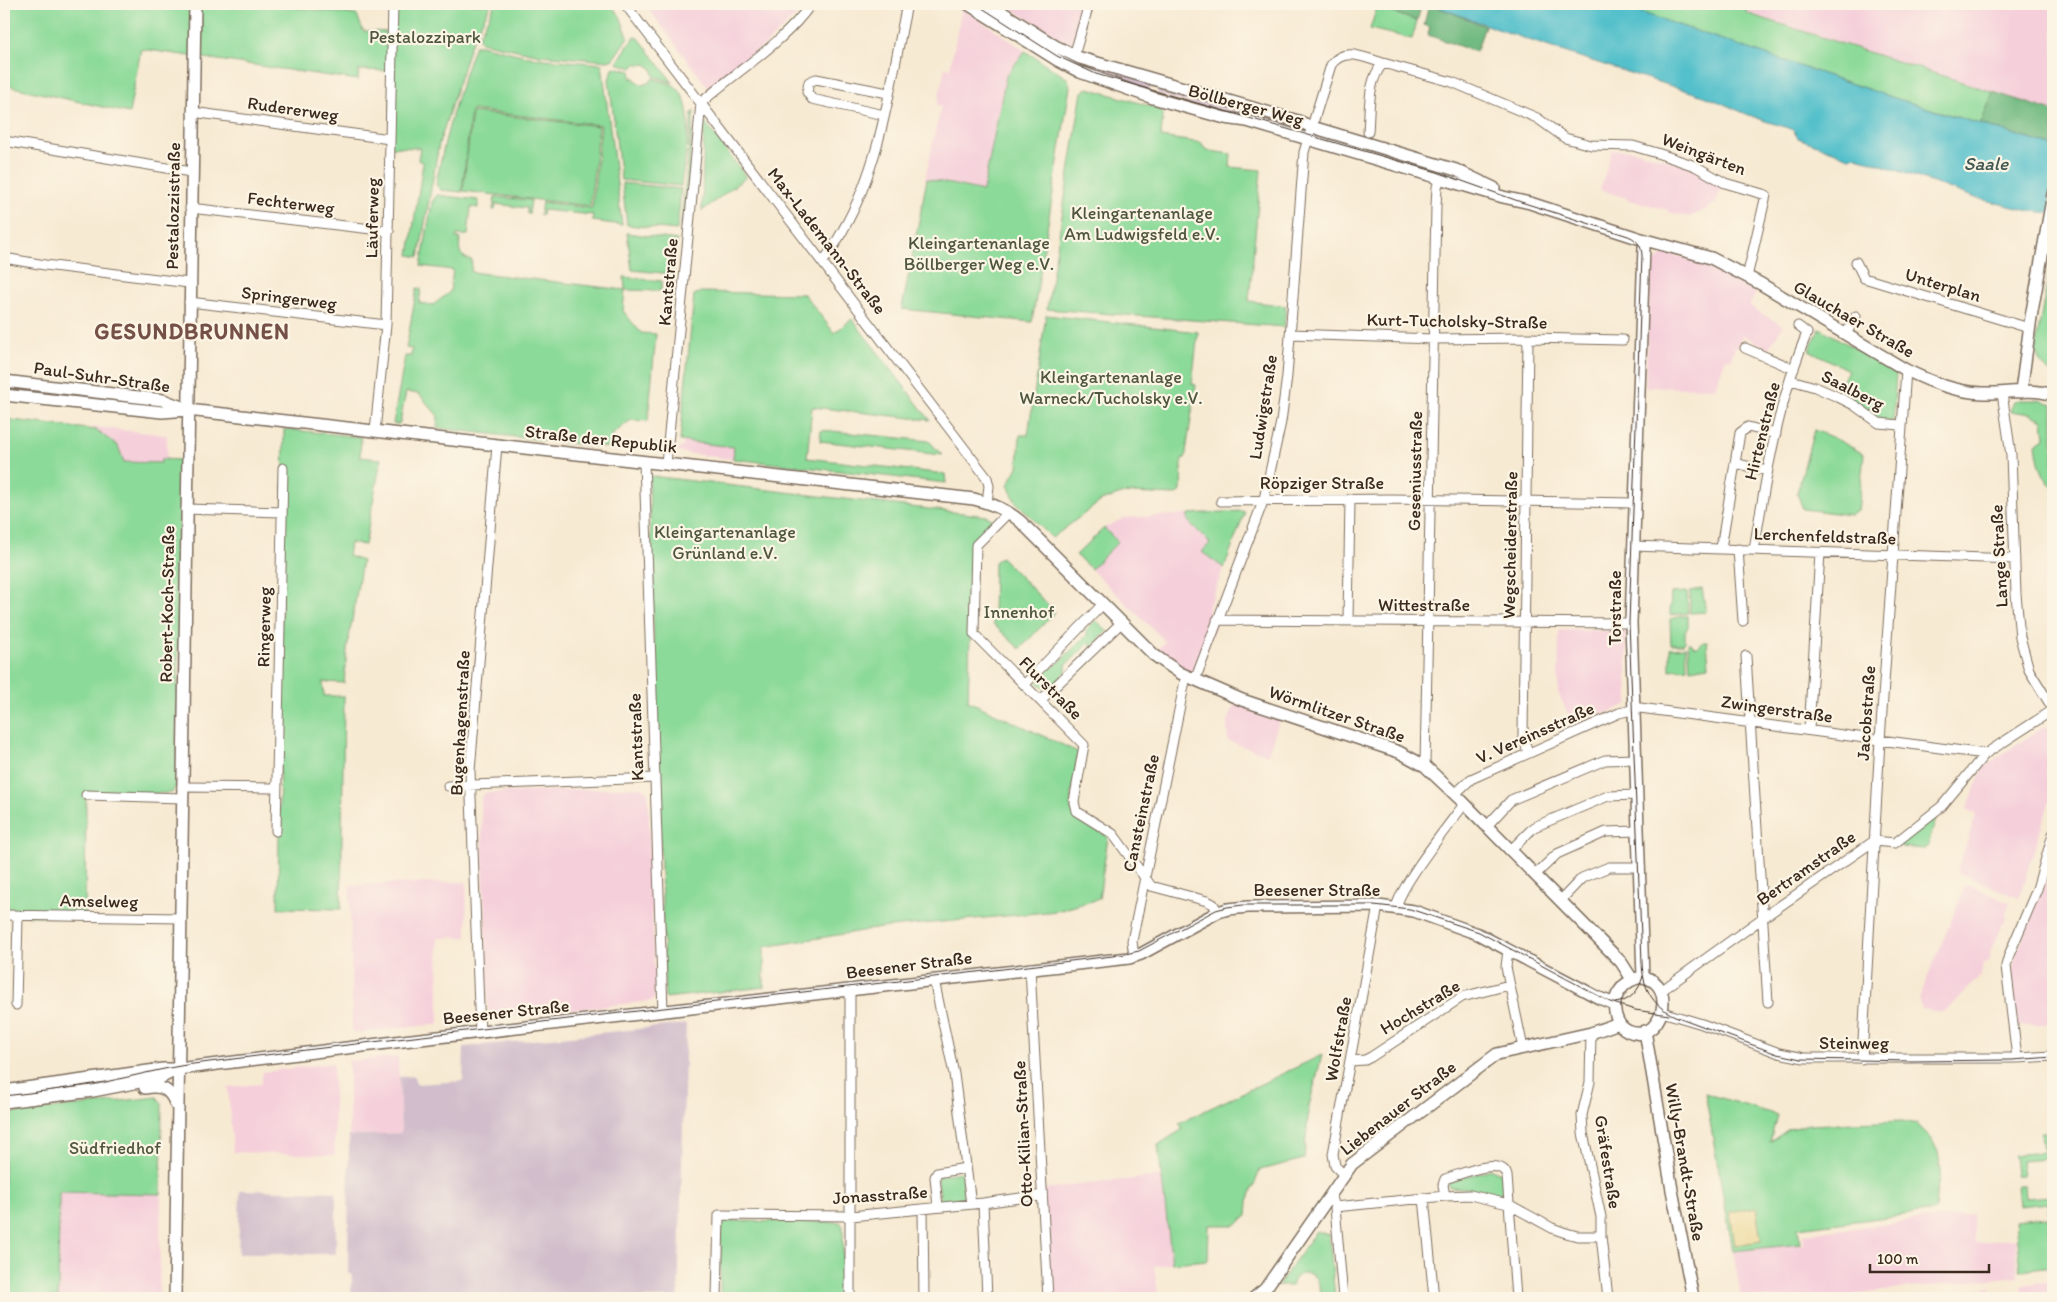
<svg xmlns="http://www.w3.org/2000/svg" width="2057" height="1302" font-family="Itim,sans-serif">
<rect width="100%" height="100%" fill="#fcf5e5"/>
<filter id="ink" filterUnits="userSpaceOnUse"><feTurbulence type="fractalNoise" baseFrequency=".02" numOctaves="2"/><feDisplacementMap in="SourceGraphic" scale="10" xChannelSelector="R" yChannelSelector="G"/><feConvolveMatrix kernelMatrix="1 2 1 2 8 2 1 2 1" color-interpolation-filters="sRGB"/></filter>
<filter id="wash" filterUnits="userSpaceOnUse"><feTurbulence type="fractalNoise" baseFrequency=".0096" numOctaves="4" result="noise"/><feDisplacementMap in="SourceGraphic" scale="20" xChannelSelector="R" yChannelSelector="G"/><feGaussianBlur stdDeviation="1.12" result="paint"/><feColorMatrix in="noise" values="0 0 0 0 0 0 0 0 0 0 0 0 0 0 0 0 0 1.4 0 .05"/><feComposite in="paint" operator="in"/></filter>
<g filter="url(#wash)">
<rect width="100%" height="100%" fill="#f7ead3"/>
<path fill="#f5cfda" d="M645,4H805L798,14L766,44L709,89Z
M1004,4H1084L1073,48L1043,28Z
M1748,4H2053V111L1746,12Z
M962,7L1025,51L1006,76L983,191L925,179L941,106L937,105L945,67L950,68Z
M1612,150H1633L1690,166L1722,183L1716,203L1706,210L1689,217L1668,212V210L1635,201L1634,202L1627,200V198L1600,190Z
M1665,253L1697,261L1711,258L1761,284L1749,306L1783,326L1768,349L1743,335L1737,347L1735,346L1731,360L1726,358L1715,388L1645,387L1650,267Z
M93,427L167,435V460L162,459L161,463L124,462L118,445L93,429Z
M684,441L734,447L733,459L678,452V449L683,447Z
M1241,511L1245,512L1207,611L1219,616L1195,680L1154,655L1165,641L1076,555L1104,528L1124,518Z
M1559,630L1626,631L1628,704L1574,727L1558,692Z
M1235,702L1280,717L1268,755L1228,741L1227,725Z
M2045,726L2053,729V800H2050L2019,898L1957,872L1976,815L1967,809L1983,767Z
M643,787L648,792L655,997L651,1001L497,1018L488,1012L481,798L485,793Z
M2053,861V1023L2017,1026L2012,976L2014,960Z
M466,882L467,937L438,938L439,1024L355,1033L352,1030L350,885Z
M1969,885L2010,903L2005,915L2007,916L2004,924H2002L1989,955L1991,956L1988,964L1985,963L1980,976L1947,1010L1942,1012L1921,1009L1919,1005V999L1965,886Z
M398,1057L401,1133L349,1136V1061Z
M333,1063L335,1155L233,1152L228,1087L261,1084L263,1072Z
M1161,1176L1172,1263L1154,1266L1158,1294L1161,1298H1050L1042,1189Z
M59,1192L161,1194L159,1298H58Z
M1972,1214L1975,1243L2015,1238L2018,1276L1821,1298H1741L1733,1251L1803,1244V1234Z
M2053,1281V1298H2013L2021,1293V1285Z
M1991,1287L1992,1298H1941V1293Z"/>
<path fill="#d1bdcb" d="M972,4H986L1056,49L1152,82L1148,95L1088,73Z
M1159,87L1219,104L1294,123L1293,129L1232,117L1157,94Z
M686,1024L678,1298H351L352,1274H348L349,1136L401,1133L399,1077L414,1076L416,1084L463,1081L464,1047Z
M240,1190L336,1192V1254H238Z"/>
<path fill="#8cda99" stroke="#64825c" d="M4,4H267L357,15L363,31L392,32L393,4H491L470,46L439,144L419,257L409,255L423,163L418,160L420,148L390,147L391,71L359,70L358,80L141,49L129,113L4,85Z
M495,4H610L620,16L628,37L613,59L608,61L540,55L481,42L478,38Z
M1616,4H1748L1746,13L1993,92L1981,124L1891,97Z
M1377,7L1417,21L1412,39L1370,29Z
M635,37L639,38L673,83L654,76L652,68L645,64L639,65L637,63L632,68L617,63L629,44Z
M475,45H481L534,58L602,64L622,225L593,221V215L543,210L542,215H540L542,202L592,208L601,125L471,110L462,192L440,190L436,184C445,136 458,91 475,45Z
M1025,51L1068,79L1070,87L1032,322L902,309L927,179L983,191L1006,76Z
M614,67L631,71V79L634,77L636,81L643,85L650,82L653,78C660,81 672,83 677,88C698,110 684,159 681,186L621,180L609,79Z
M1088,88L1160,109L1163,114L1161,137L1202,143L1203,147L1210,151L1231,154L1230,167L1261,170L1249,301L1286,306L1284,327L1047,309L1082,92Z
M694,111L685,219L681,228L692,113Z
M472,112L599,126L590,206L463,191Z
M704,121L746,177L702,211Z
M622,183L681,189L677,230L627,225Z
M437,195L478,200V208L471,207L468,235H457L456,238H460C459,250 458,257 472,260L471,272L625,290L624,277L662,281L661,291L625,290L623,311L641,333L656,334L648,421L631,420L613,434L612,448L437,428L438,416L419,394L406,392L400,422L399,424H393L405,356H411L412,349L406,348L417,288L421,289L419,303L433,305L450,292L453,270L421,266L432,202Z
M495,197L531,200L529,214H527V208L496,204L495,210H493Z
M627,233L677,240L673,274L632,270Z
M2053,251V376L2040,362L2035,349Z
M701,292L804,294L834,333L852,319L930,420L812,407L807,458L945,474L946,483L733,459L734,447L680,441L694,295Z
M1046,315L1198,332L1192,384L1196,385L1185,459H1182L1181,491L1175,495L1131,493L1121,494L1101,501L1052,538L1015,501L1008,485L1018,467L1020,435H1028Z
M1820,328L1896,373L1893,422L1879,421L1837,392L1848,370L1809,350Z
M2019,400H2038L2053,404V488C2041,475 2038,462 2036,444L2045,438L2043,420L2031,414L2010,411L2014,402Z
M4,419L96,430L118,446L124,462L161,463V459L181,460L176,786L172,793L86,795L85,917L4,915Z
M284,429L361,437L360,457L381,459L365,545L350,543L348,556L362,561L347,650L344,683L323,682L324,696H344L341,909L278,908Z
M821,430L929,441L942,455L820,441Z
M1814,430L1834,438L1864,454L1858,511L1851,515L1803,509L1797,493Z
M651,476L987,516L996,522L973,543L968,701L1078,752L1070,805L1072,812L1108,837L1099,899L1057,911L880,928L764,947V987L665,998L649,480Z
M1241,511L1245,512L1224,568L1202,552L1210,543L1188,521V514Z
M1104,528L1118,542L1091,569L1076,555Z
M1001,557L1055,612L1020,649L993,624L994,562Z
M1702,589L1706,612L1690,613V591Z
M1687,592L1688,613L1670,615L1671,593Z
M1682,616H1688V627L1685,632V642L1683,644H1671L1670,619Z
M1096,620L1107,631L1091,648L1090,642L1066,665V672L1047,691L1036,681L1052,666V669L1087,635V629Z
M1703,642H1707L1709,666L1690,669L1688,643H1691L1694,647H1698Z
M1686,647L1687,668L1670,670V648Z
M1933,818L1936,819L1928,846L1924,849L1901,847V843Z
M1322,1055L1309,1106L1304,1159L1260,1170L1248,1201L1247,1216L1235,1225H1209L1208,1260L1172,1263L1158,1145L1183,1129L1179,1123Z
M1705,1093L1777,1115L1770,1142L1789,1129L1809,1125L1902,1121L1917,1124L1931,1138L1938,1152L1941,1171L1936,1193L1935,1211L1798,1228L1800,1244L1733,1251Z
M157,1097L162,1104L161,1194L59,1192L58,1298H4V1114Z
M2041,1132H2046L2049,1159L2021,1161L2023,1175H2016L2014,1155L2043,1152Z
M1491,1169L1504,1174L1506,1195L1479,1189L1449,1187L1448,1182Z
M962,1172L964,1197L963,1199L942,1201L940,1199L938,1179L940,1175Z
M2017,1185H2024L2025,1198L2052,1196L2053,1215H2050L2048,1203L2019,1206Z
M2048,1217L2053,1266L2020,1270L2015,1220Z
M721,1221L840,1222L843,1226V1298H720Z
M1316,1231L1329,1235L1335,1298H1324C1318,1290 1320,1270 1302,1274C1296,1276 1293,1280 1291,1286H1278Z"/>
<path fill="#71ba81" stroke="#567250" d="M1378,4H1422L1417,21L1377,7Z
M1429,4L1485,26L1476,52L1428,35L1430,27L1424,25Z
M1993,92L2053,111V146L1981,124Z"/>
<path fill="#eeda9e" stroke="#94825e" d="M1756,1207L1761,1241L1735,1245L1730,1212Z"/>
<path fill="#53c0cb" stroke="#477574" d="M1430,4H1616L1891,97L2052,146L2053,213L2030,211L1976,198L1868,160L1853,156L1849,157L1798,138L1793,130C1781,125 1769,123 1757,118C1739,112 1722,102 1704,96C1612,68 1520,39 1430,4Z"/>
</g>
<g filter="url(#ink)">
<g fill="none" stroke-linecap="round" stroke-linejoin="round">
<defs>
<path id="minor" d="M625,4L987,478L989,486L987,502
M1074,56L1089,4
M192,112L390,139
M884,115L812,99L807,92L809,82L816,79L888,93
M1368,132C1370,108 1367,82 1383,63L1452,82L1537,118L1565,138L1591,145L1633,146L1657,153L1695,166L1725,183L1766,195L1747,277
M4,141L191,172
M190,208L389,231
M4,258L45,265L189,283
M822,262C831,253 837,241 843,230C882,162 891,80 907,4
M1856,262L1864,278L2029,328
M189,302L386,325
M1290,334L1434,339L1528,338L1623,340
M1846,334L1856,316
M1745,348L1794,369
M1791,380L1815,387L1838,397L1854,405L1879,423L1900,425
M2002,393L2011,455L2016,594L2020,637L2029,670L2053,709
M375,431L386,325L393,4
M644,462L663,1011
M1735,463L1767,471
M666,464L701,103C737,70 782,45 811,4
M1221,501L1390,499L1634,503
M186,509L282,512
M1009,512L976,545L974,634L1084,745L1074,802L1076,811L1113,834L1151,886L1207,901L1213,904L1218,912
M1633,546L2015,559
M1721,548L1740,433L1748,427L1776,434
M1738,549L1743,621
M1754,550C1766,476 1778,402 1807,333L1798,326
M1217,620L1631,623
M1348,621L1350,499
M1746,656L1768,1002
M1195,680L1264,499L1281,422L1287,376L1304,152L1331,65C1344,46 1365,58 1383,63
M1025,684L1103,604
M1041,700L1122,622
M1809,730L1820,553
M1528,753L1523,736L1528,338
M1425,766L1436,206L1437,187L1440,178
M448,786L654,778
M182,787L277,788
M1455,794L1471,779L1619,713L1640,708L1985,754L2053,710
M86,795L182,798
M1487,826L1511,800L1605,760L1635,759
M276,831L283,468
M1510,851L1534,827L1608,796L1637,795
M1535,875L1557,854L1606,832L1638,831
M1560,901L1582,878L1609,867H1640
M1396,908C1401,884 1448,826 1465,803
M4,915L180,918
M1508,950L1506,967L1523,1048
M1134,957L1132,941L1186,676
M1030,968L1048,1298
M934,980L954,1074L971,1204
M1661,991L1764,917L1874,841L1895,843L1942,806L1985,754
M16,1005L18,915
M1662,1012L1702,1024L1779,1053L1804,1058H2017L2053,1056
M480,1033L470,771L497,445
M1591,1033L1590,1082L1582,1115L1583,1133L1601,1217V1236L1608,1298
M2017,1058L2006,966L2009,955L2037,889L2053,834
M1862,1059L1880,740L1906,370
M1350,1061L1365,1060L1371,1057L1462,997L1509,985
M1343,1174L1335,1166L1333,1154L1378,906
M1331,1194L1335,1207L1343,1298
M1445,1196L1443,1185L1445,1179C1459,1175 1502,1155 1507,1176L1516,1298
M1424,1198L1434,1298
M983,1203L987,1298
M938,1207L935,1177L937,1173L966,1168
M1335,1207L1445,1196L1470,1195L1508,1204L1552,1228L1563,1232L1577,1236H1601
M923,1209L924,1298
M717,1298L719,1215L851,1216L983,1203L1042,1195
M850,1298V989"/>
<path id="tertiary" d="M968,4L1059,61L1080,72L1153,98L1225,118L1247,121L1503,197L1530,203L1638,238L1711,258L1761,284L1906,370C1931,382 1955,392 1983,393C2006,394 2031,387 2053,395
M989,4L1055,46L1080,58L1298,121L1312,127L1456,170L1494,188
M4,381L163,400L187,409
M2021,392L2031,317L2053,194
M4,395L162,412L188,410L974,499C992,504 1006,509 1021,522L1154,655L1180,673L1242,700L1399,752L1425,766L1462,801L1621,962L1632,979
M1643,977L1631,623L1644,247L1646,240
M1643,977C1680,984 1660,1046 1628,1031C1621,1028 1618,1023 1616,1016C1610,997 1624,979 1643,977Z
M1645,1031L1672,1190L1693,1298
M145,1088C162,1085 170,1089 176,1105
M4,1091L163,1069H178L403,1041L1129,958L1141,954L1218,912L1228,909L1248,907L1378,906L1414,911L1478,934L1599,998L1615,1004
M4,1102L93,1091L160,1078L176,1070
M175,1298L195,4
M1254,1298L1265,1289L1352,1164L1497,1054L1591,1033L1619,1023"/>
</defs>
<use href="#minor" stroke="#7d6d5d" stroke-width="11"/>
<use href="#tertiary" stroke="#7d6d5d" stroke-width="14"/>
<use href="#minor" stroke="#fff" stroke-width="9"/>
<use href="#tertiary" stroke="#fff" stroke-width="11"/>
<path stroke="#3b2a1e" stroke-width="1" d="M976,4L1057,56L1096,74L1437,172L1521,202L1625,235C1636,238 1642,245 1642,256L1629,623L1642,963C1643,987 1651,1005 1675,1016L1777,1054L1801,1059L1912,1061L2012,1060L2053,1057
M1615,1003C1631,1001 1639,991 1643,976
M4,1096C38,1092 71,1088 105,1082C134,1076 164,1068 193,1064C502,1025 812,992 1121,955L1139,951L1216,910L1227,907L1243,905H1374L1410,909L1479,932L1610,1002L1635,1010L1669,1015"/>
</g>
</g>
<g text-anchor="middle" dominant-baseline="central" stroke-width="4.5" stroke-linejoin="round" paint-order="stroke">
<g font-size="18" fill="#4f563d" stroke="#fcf5e5">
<text x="425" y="37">Pestalozzipark</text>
<text x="1142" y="213">Kleingartenanlage<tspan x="1142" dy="21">Am Ludwigsfeld e.V.</tspan></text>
<text x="979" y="243">Kleingartenanlage<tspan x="979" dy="21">Böllberger Weg e.V.</tspan></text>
<text x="1111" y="377">Kleingartenanlage<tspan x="1111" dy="21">Warneck/Tucholsky e.V.</tspan></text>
<text x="725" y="532">Kleingartenanlage<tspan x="725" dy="21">Grünland e.V.</tspan></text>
<text x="1019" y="612">Innenhof</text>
<text x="115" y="1148">Südfriedhof</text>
</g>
<g font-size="18" fill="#3b2a1e" stroke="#fcf5e5">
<text transform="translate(1246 105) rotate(15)">Böllberger Weg</text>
<text transform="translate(293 109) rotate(8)">Rudererweg</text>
<text transform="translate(1704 154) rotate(21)">Weingärten</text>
<text transform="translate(291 203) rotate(7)">Fechterweg</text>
<text transform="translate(173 206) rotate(-89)">Pestalozzistraße</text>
<text transform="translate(372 218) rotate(-89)">Läuferweg</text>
<text transform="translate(827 241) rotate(52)">Max-Lademann-Straße</text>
<text transform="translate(668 282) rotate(-85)">Kantstraße</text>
<text transform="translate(1943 285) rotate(17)">Unterplan</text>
<text transform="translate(289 298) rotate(7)">Springerweg</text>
<text transform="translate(1854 319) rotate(30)">Glauchaer Straße</text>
<text transform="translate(1457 321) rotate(1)">Kurt-Tucholsky-Straße</text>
<text transform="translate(102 377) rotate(8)">Paul-Suhr-Straße</text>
<text transform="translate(1853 390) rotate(27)">Saalberg</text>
<text transform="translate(1263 407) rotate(-81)">Ludwigstraße</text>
<text transform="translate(1762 431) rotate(-76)">Hirtenstraße</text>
<text transform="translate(601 439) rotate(6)">Straße der Republik</text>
<text transform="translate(1415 471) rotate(-89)">Geseniusstraße</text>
<text x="1322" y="483">Röpziger Straße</text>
<text transform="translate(1825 536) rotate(2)">Lerchenfeldstraße</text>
<text transform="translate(1510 545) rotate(-89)">Wegscheiderstraße</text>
<text transform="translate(1999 556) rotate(-93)">Lange Straße</text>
<text transform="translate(167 604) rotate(-89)">Robert-Koch-Straße</text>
<text x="1424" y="605">Wittestraße</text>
<text transform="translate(1615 608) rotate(-90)">Torstraße</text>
<text transform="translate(264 627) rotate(-89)">Ringerweg</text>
<text transform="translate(1051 688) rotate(45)">Flurstraße</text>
<text transform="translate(1777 709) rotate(8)">Zwingerstraße</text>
<text transform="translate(1866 713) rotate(-86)">Jacobstraße</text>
<text transform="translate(1337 714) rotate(19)">Wörmlitzer Straße</text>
<text transform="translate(460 723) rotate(-87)">Bugenhagenstraße</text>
<text transform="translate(1535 733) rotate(-24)">V. Vereinsstraße</text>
<text transform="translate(636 737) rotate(-92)">Kantstraße</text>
<text transform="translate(1141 813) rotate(-78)">Cansteinstraße</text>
<text transform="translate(1806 868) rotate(-35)">Bertramstraße</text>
<text x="1317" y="890">Beesener Straße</text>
<text transform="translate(99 901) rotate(1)">Amselweg</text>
<text transform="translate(909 965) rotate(-7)">Beesener Straße</text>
<text transform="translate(1420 1007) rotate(-31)">Hochstraße</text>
<text transform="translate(506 1012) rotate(-6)">Beesener Straße</text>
<text transform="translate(1338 1039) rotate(-80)">Wolfstraße</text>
<text x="1854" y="1043">Steinweg</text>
<text transform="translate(1398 1108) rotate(-38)">Liebenauer Straße</text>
<text transform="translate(1023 1134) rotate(-93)">Otto-Kilian-Straße</text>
<text transform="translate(1608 1162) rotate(81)">Gräfestraße</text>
<text transform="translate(1685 1162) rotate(80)">Willy-Brandt-Straße</text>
<text transform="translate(880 1195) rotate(-4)">Jonasstraße</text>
</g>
<g font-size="19" font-style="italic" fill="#425752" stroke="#fcf5e5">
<text x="1986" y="163">Saale</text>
</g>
<g font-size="22" font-weight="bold" letter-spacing="1" fill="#755046" stroke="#fcf5e5">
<text x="192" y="331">GESUNDBRUNNEN</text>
</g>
</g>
<rect width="2057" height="1302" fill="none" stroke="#fcf5e5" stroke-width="20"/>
<path d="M1870 1264v8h119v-8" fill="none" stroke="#3b2a1e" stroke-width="2.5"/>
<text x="1877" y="1264" font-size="15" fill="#3b2a1e" stroke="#fcf5e5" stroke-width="4" paint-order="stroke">100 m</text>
</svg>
